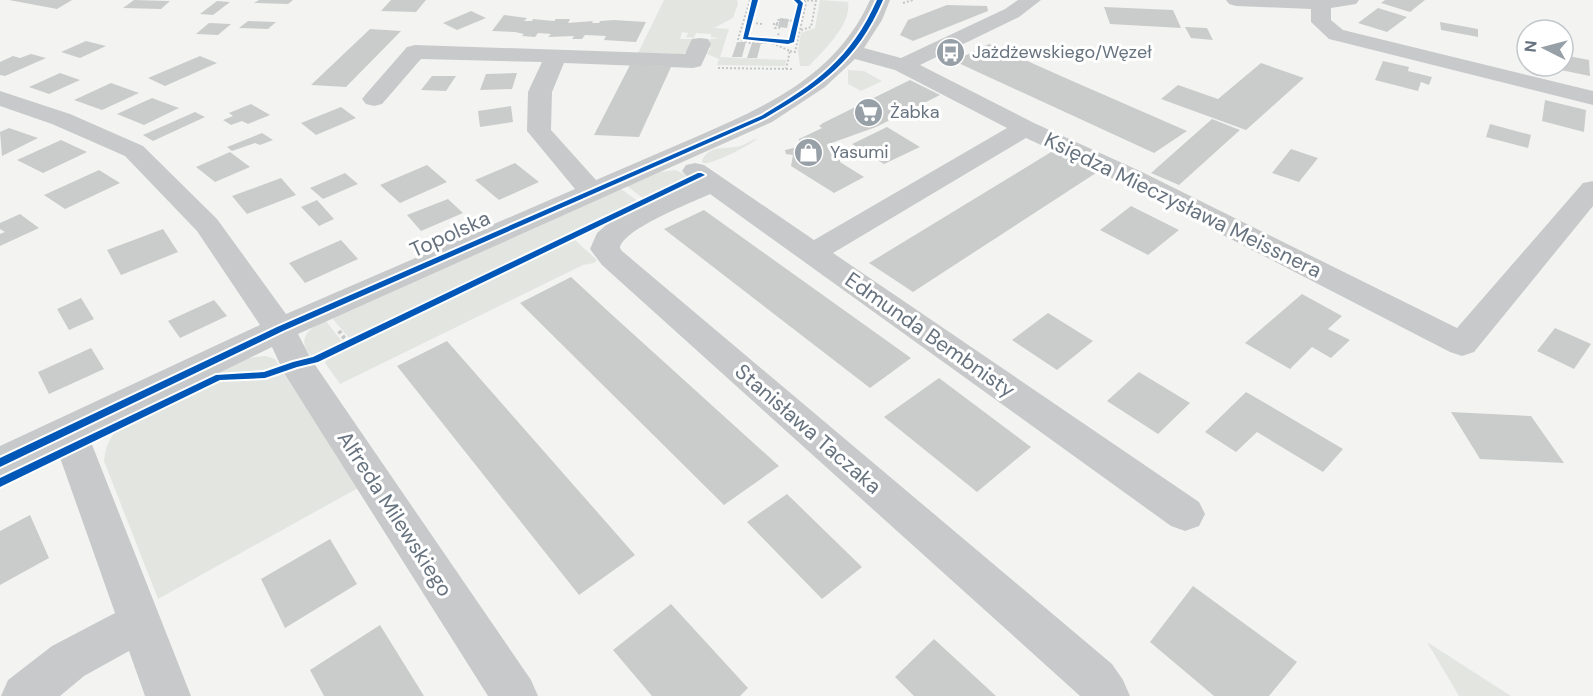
<svg xmlns="http://www.w3.org/2000/svg" width="1593" height="696" font-family="'DM Sans',sans-serif">
<rect width="100%" height="100%" fill="#f3f4f2"/>
<path fill="#e2e5e0" d="M664,0H737L738,4L733,18L714,28L729,29L720,57L786,60L785,66L717,65L719,59L707,54L711,48L707,47L710,39L720,38L711,37V34L696,33L694,38L686,37L688,33L682,32L680,39H693L688,51L683,54L638,53Z
M820,0L848,2C852,24 823,51 809,66H800L798,50L801,33L815,28Z
M848,70L864,71L882,81L861,91L848,84Z
M758,138C749,146 712,165 703,163L702,160C711,144 725,150 740,146C746,144 752,140 758,138Z
M675,170L687,175L689,178L644,199L627,186L661,172Z
M689,183L656,202L575,240L597,260L594,263L583,265L340,384L325,363L328,356Z
M621,189L639,202L350,339L331,317Z
M326,321L343,343L311,356C296,340 308,327 326,321Z
M266,356L275,359L279,366L269,370L225,373L142,411L248,358Z
M283,372L358,488L158,599L104,461C105,448 109,440 116,430L221,378L262,379Z
M1427,642L1511,696H1459Z"/>
<path fill="#cacccc" d="M9,0H72L57,9Z
M134,0L170,1L161,9L123,8Z
M259,0H293L288,4L254,3Z
M391,0H426L416,12L381,11Z
M1385,0H1425L1410,12L1381,3Z
M217,1L230,2L213,15L200,14Z
M947,5L987,6L988,11L913,41L900,35L908,20Z
M1104,7L1173,10L1181,28L1110,24Z
M1378,8L1407,17L1387,32L1358,23Z
M471,11L486,18L457,30L443,23Z
M504,15L527,18L524,21H532L533,19L554,21L556,19H570L568,23L593,21L592,23H599L600,21L614,20L646,22L636,42L604,40L606,36L585,35L582,39H572L574,36L548,37L551,34L538,33L535,37L522,36L524,34L515,32L492,31Z
M780,18L789,19L787,28L778,27Z
M248,21L276,22L268,29L239,28Z
M1440,22L1478,29V37L1441,30Z
M209,23L231,24L218,35L196,34Z
M1185,27L1207,28L1213,40L1191,38Z
M370,29L401,31L346,87L311,85Z
M86,41L106,46L80,58L61,52Z
M737,42H746L742,57H732Z
M752,43H761L757,58H747Z
M989,44L1070,80L1187,131L1154,153L954,61Z
M31,54L46,58L5,76L0,75V62L13,56L20,58Z
M1563,55L1589,60L1590,76L1546,67L1563,66Z
M200,56L217,63L165,86L148,78Z
M1383,61L1409,67L1408,71L1432,77L1429,85L1421,82L1418,91L1375,80Z
M1261,63L1304,78L1246,130L1161,99L1178,85L1218,99Z
M630,65L671,67L639,137L594,135Z
M60,73L80,80L49,94L29,87Z
M517,73L512,89L480,90L486,74Z
M432,76H456L446,91L421,90Z
M910,80L940,95L876,127L826,145H840V162L864,177L834,193L791,166L793,155L786,154L785,150L798,147L799,139L822,128L819,126L823,123Z
M111,83L139,93L102,110L74,100Z
M152,98L179,108L144,125L117,114Z
M1545,100L1586,110L1584,132L1542,121Z
M251,104L270,115L248,124L242,121L231,125L223,120L233,116L229,113Z
M511,106L513,122L480,127L478,111Z
M341,107L356,118L316,135L301,123Z
M195,112L205,117L153,141L143,135Z
M1212,119L1240,130L1179,185L1151,173Z
M1490,124L1531,135L1528,148L1486,137Z
M887,127L920,147L884,164L852,144Z
M9,128L38,138L2,156L0,132Z
M262,133L273,140L260,145L255,143L232,151L227,147Z
M61,140L87,152L43,173L17,160Z
M1056,149L1099,171L913,292L869,263Z
M1291,149L1318,158L1299,182L1272,173Z
M230,152L250,167L215,182L196,167Z
M515,163L539,182L499,200L475,180Z
M427,165L447,182L400,203L380,185Z
M99,170L120,183L65,209L44,195Z
M345,173L358,184L323,199L310,188Z
M281,178L296,195L247,214L232,196Z
M448,199L463,213L421,231L407,215Z
M317,200L334,219L319,226L301,207Z
M1131,206L1179,230L1148,255L1100,230Z
M704,210L834,303L911,358L870,388L664,229Z
M20,214L39,228L0,246V234L5,232L0,229V223Z
M163,229L178,252L121,275L107,250Z
M341,240L358,259L305,283L289,263Z
M571,277L610,313L779,466L724,505L520,303Z
M1302,294L1342,316L1328,329L1350,340L1331,358L1312,347L1290,369L1245,343Z
M81,298L94,319L69,330L57,309Z
M214,300L227,316L180,338L168,321Z
M1048,313L1093,341L1057,370L1012,340Z
M1555,328L1591,344L1574,369L1537,351Z
M447,341L635,555L579,595L397,366Z
M91,348L104,369L49,394L38,372Z
M1139,372L1190,403L1158,434L1107,401Z
M939,378L1031,447L977,492L884,417Z
M1246,392L1277,410L1343,449L1323,472L1257,432L1236,452L1205,432Z
M1451,412L1531,416L1564,463L1480,459Z
M787,494L862,567L822,599L747,522Z
M30,515L49,558L0,585V531Z
M330,539L357,584L285,628L261,579Z
M1193,586L1297,662L1269,696H1214L1150,642Z
M671,604L748,688L740,696H652L613,650Z
M380,625L424,696H324L310,670Z
M934,639L996,696H914L895,677Z"/>
<g fill="none" stroke-linecap="round" stroke-linejoin="round">
<path stroke="#c5c6c7" stroke-width="2" stroke-dasharray="2 2" stroke-linecap="butt" d="M750,0L738,39L750,43H772L790,51L786,69
M903,3L913,0
M752,23L763,24
M773,24H777L775,28H780
M777,24L778,20L797,21
M801,30L811,27L816,1L804,0
M777,39L779,32
M790,51L795,52L806,3L804,0
M718,68L792,69"/>
<path stroke="#c5c6c7" stroke-width="4" stroke-dasharray="3 3" stroke-linecap="butt" d="M339,331L348,343"/>
<path fill="#c8c9ca" fill-rule="evenodd" d="M870,0H890L882,20L864,48L901,58L1005,9L1018,0H1041L1019,17L920,65L1034,123L1142,172L1457,328L1583,183L1593,181V206L1474,352L1462,356L1450,352L1124,184L1026,138L833,253L1199,502L1205,514L1199,526L1185,531L1171,526L710,194C691,203 623,229 620,248L622,251L1112,664L1123,680L1130,696H1080L602,265L590,249L597,233L612,220L693,182L682,171L686,165L695,163L704,165L814,240L1007,128L895,70L855,59L825,87L772,122L298,334L311,359L531,680L538,696H488L284,373L272,347L89,437L191,696H145L129,651L84,676L60,696H1L8,680L52,646L115,613L58,452L0,478V446L260,325L197,231L125,156L52,124L0,106V91L70,114L143,146L217,219L286,314L575,189L527,131L528,92L542,62L421,59L382,104L374,106L366,104L362,99L366,94L407,47L415,45L685,54L692,39L700,38L708,39L711,44L701,66L693,68L564,63L552,92L551,130L596,180C630,165 664,151 698,136C769,105 836,75 870,0Z
M1226,0H1359L1356,4L1331,8V20L1343,30L1593,91V105L1329,39L1311,22V9L1236,6L1229,4Z"/>
<defs>
<path id="cycleway" d="M752,0H758L748,37L788,40H789L798,4L794,0H800L803,3L794,42L788,44L743,39Z
M877,0H883C857,61 820,86 765,118L283,331L0,467V458L277,327L761,116C815,84 851,59 877,0Z
M698,173H701L705,175L318,362L297,367L265,378L220,380L0,487V478L216,375L264,372L293,362L313,357Z"/>
</defs>
<use href="#cycleway" stroke="#fff" stroke-width="4"/>
<use href="#cycleway" fill="#0057b8" fill-rule="evenodd"/>
</g>
<defs>
<symbol id="bus-disc" viewBox="-11 -11 22 22"><circle r="9.5" fill="#98a0a7" stroke="#fff"/><path d="M-5-6H5V4H4V6H2V4H-2V6H-4V4H-5ZM-3.5-4V0h7V-4ZM-3.5 1.2v1.5H-2V1.2ZM2 1.2v1.5H3.5V1.2Z" fill="#fff"/></symbol>
<symbol id="supermarket-disc" viewBox="-11 -11 22 22"><circle r="9.5" fill="#98a0a7" stroke="#fff"/><path d="M-6-5.5h2.5l.6 2H6L4.5 2H-2.5L-4.4-4H-6ZM-1.5 3.2a1.3 1.3 0 1 0 .1 0ZM3 3.2a1.3 1.3 0 1 0 .1 0Z" fill="#fff"/></symbol>
<symbol id="shop-disc" viewBox="-11 -11 22 22"><circle r="9.5" fill="#98a0a7" stroke="#fff"/><path d="M-5-2.5h2.3a2.7 3.5 0 0 1 5.4 0H5L5.5 6h-11ZM-1.5-2.5h3a1.5 2.3 0 0 0-3 0Z" fill="#fff"/></symbol>
</defs>
<g fill-rule="evenodd">
<use href="#bus-disc" x="934" y="36" width="33" height="33"/>
<use href="#supermarket-disc" x="852" y="96" width="33" height="33"/>
<use href="#shop-disc" x="792" y="136" width="33" height="33"/>
</g>
<g text-anchor="middle" dominant-baseline="central" stroke-width="6" stroke-linejoin="round" paint-order="stroke">
<g font-size="18" fill="#67737f" stroke="#fff" text-anchor="start">
<text x="972" y="52">Jażdżewskiego/Węzeł</text>
<text x="890" y="112">Żabka</text>
<text x="830" y="152">Yasumi</text>
</g>
<g font-size="21" fill="#67737f" stroke="#fff">
<text transform="translate(1183 205) rotate(26)">Księdza Mieczysława Meissnera</text>
<text transform="translate(450 234) rotate(-24)">Topolska</text>
<text transform="translate(930 335) rotate(35)">Edmunda Bembnisty</text>
<text transform="translate(808 429) rotate(41)">Stanisława Taczaka</text>
<text transform="translate(395 514) rotate(57)">Alfreda Milewskiego</text>
</g>
</g>
<g transform="translate(1545 48) rotate(276)"><circle r="28" fill="#ffffff" stroke="#c2c7cc" stroke-width="1.5"/>
<path d="M0-4.5L10 22L0 15L-10 22Z" fill="#98a0a7"/>
<text y="-9" font-size="16" font-weight="bold" text-anchor="middle" fill="#67737f">N</text>
</g>
</svg>
